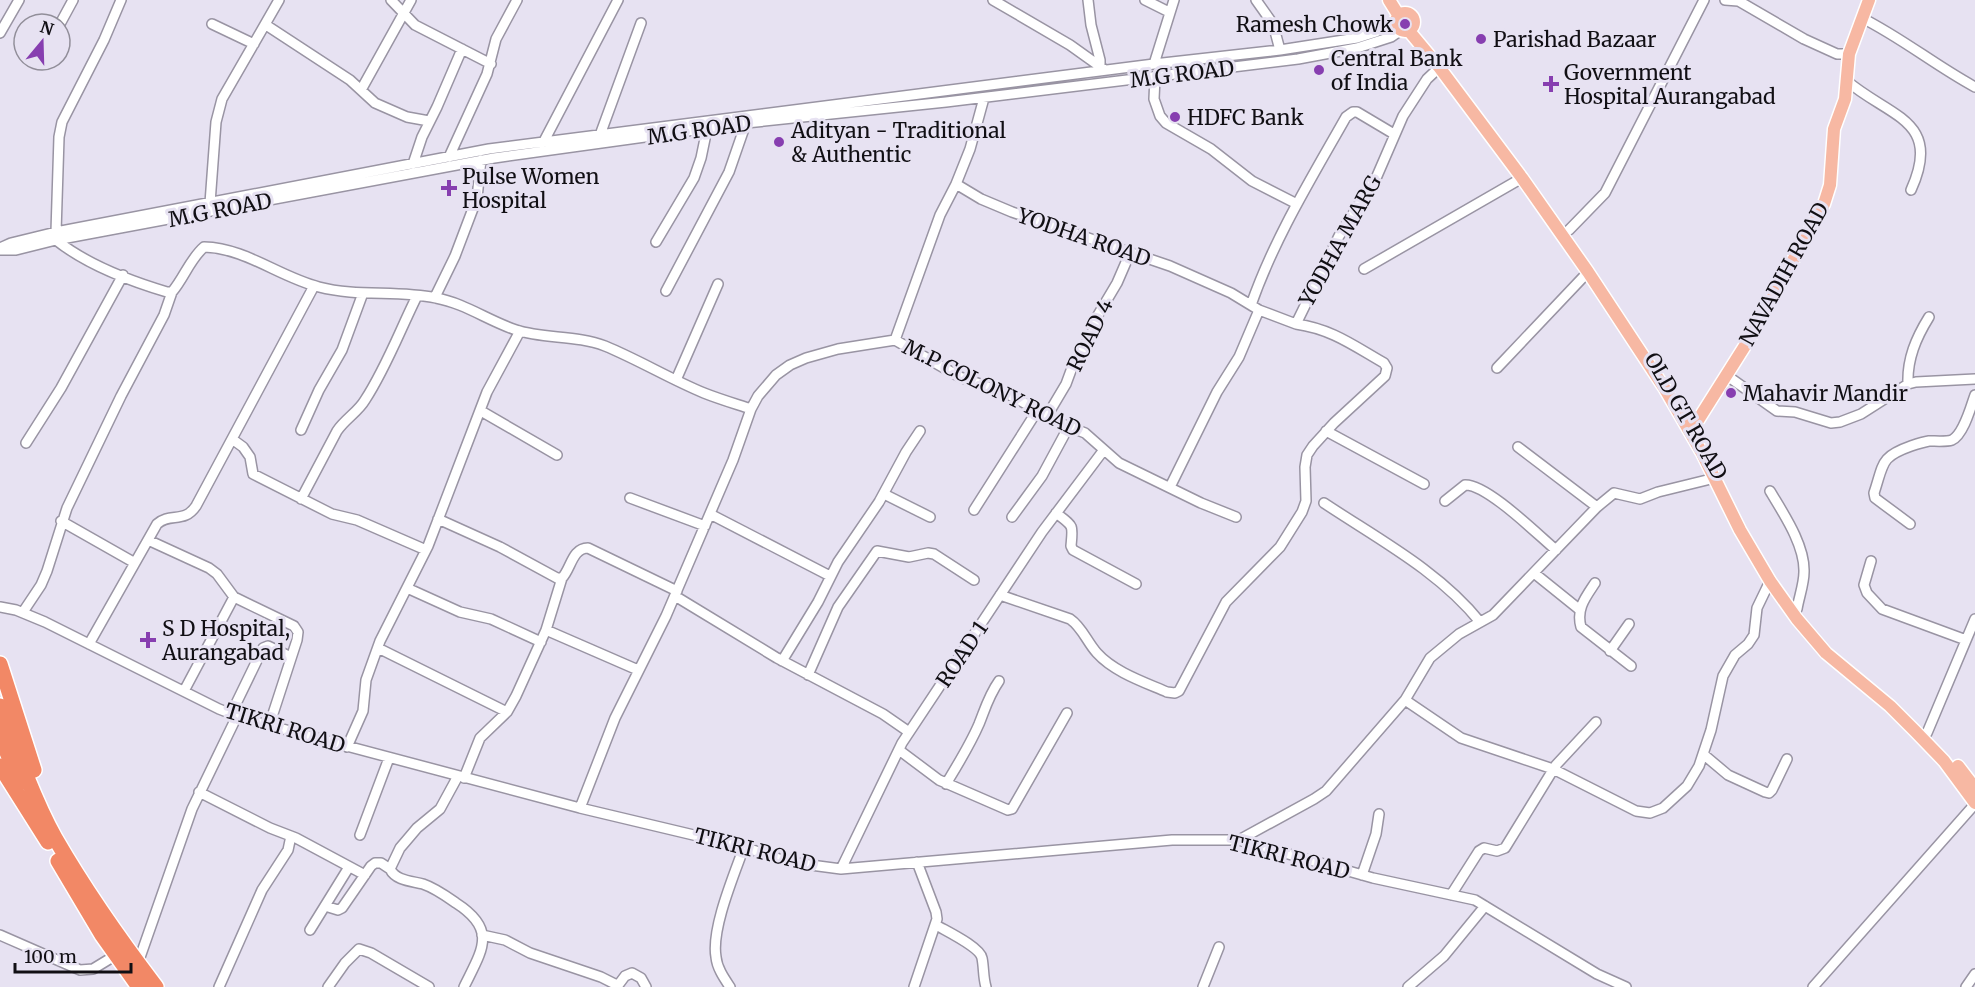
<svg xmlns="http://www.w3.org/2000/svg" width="1975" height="987" font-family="Merriweather,serif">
<rect width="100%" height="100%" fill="#e7e2f2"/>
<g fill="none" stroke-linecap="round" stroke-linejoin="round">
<defs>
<path id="minor" d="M391,0L415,25L491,64
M993,0L1070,45L1105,70
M1088,0L1091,25L1100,60V67
M1145,0L1169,12
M1256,0L1273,24L1280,50
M1725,0L1738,1
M1737,0L1804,39L1837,54H1849
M1862,18C1902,38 1936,66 1975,87
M60,24L73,0
M212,24L254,44
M266,25L350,80L375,103L407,117L429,121
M0,33L19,0
M1154,64L1174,0
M1155,77L1154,99L1160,116L1166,123L1211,149L1252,181L1297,204
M1847,81C1889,117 1943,120 1911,190
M361,90L411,0
M984,98L970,149L956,184L981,199L1012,212L1170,266L1231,293L1259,310L1296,324
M600,135L641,23
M543,143L618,0
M449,157L487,74L496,39L517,0
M413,164L422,137L437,107L462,49
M956,184L940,215L895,340L960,377L1008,394L1060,423L1085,433L1119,463L1201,503L1236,517
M210,203L216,122L222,99L279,0
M1569,230L1605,193L1704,0
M56,232L59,137L62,122L104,40L121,0
M56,240C86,264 130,281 167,292H172C184,278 190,259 204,247C246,248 279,277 319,287C357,297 398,290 436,298C464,303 489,321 516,330C544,339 577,335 605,346C639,360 670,379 704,393C719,399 736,404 751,409
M656,242L694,178L701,158L707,129
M0,248L11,243L56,232L489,149L1154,64L1280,50L1357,38L1376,32L1396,23
M0,250H16L56,240L494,158L746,123L946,102L1298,59L1357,48L1391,37L1401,30
M1364,269L1522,178
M666,291L729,172L746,123
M435,297L455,256L477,198L481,160
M1251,305C1274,239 1311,179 1346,117L1353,112H1357L1394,134
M1497,368L1588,272
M1726,375L1777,411L1795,412L1831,423L1840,422L1861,414L1908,384L1916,382L1975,379
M676,380L718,284
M1908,384C1907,359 1916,338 1929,317
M481,411L557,455
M1047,416L1066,384L1073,365L1091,336L1098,315L1117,283L1130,253
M301,430L319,390L342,350L363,293
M1326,431L1424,484
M232,439L243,447L250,457L253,474L332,514L357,520L426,550
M26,443L61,388L123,275
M1518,447L1597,507
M1170,487L1217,392L1239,357L1259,310
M1770,491C1783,513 1805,545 1804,572C1804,584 1799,597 1797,609
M884,494L930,517
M630,498L705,526
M301,499L337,431C345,419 358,412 365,400C386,368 400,330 417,296
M1445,501L1465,485C1487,484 1538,535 1556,550
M1324,503C1378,539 1439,571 1480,622
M974,510L1037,411
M1056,513C1074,527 1073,524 1071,546L1073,550L1136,584
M710,514L830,576
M1012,517L1042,476L1069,426
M438,519L500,547L557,578H562C571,569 572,548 588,548L677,591
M61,521L135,563
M1910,524L1875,498L1874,493C1884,463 1880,457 1911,446C1917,444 1923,442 1929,441C1936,441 1946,442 1952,440C1964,434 1971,406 1975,395
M148,540L209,568L217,574L234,597L294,626L298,632L297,640L269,726
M1871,561L1864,585L1867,593L1882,609L1966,640
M1534,573L1580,610
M1595,583C1585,598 1576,609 1581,627L1631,666
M407,588L460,612L491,619L541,642
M1000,595L1070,619C1082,627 1087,642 1097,653C1114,672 1144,682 1167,692L1175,693L1179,691L1226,602L1280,547L1302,512L1306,501L1305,467L1307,455L1313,446L1334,423L1385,376L1387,368L1384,363C1354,346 1332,329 1296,324L1339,236L1377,176L1403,116L1427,79L1443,64
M675,596L777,658L883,714L909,732
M0,607L16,610L45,622L219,709L245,719L580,808L744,847L788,862L841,869L1172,840H1239L1373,878L1475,900L1597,974L1626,987
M23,612L41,585L47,571L67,508L121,396L164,315L172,292
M546,630L638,670
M89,644L157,524C170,512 184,524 196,506L314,286
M378,648L507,712
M1610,651L1629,624
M782,661L818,602L838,562L879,502L906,452L920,431
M808,675L838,607L877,551L909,557L928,553L934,554L974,580
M184,691L234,597
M1405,700L1461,738L1553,769L1636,811L1650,813L1663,808L1687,786L1699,766L1711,730L1723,676L1735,655L1748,644L1754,635L1757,608L1770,581
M231,714L263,648L268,646L291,657
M1927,733L1975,619
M347,747L363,711L366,680L380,641L428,546L487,392L520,331
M899,750L939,780L1008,810L1012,809L1067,713
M1703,754L1728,775L1765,792L1769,793L1772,790L1787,759
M458,776L440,809L417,828L406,841L400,848L390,869C396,881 412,881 423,884C435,888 446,896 456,903C498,930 482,950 464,987
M464,778L480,738L507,712L516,696L546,630L562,578
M946,784C958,764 970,745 979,724C985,709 989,695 999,681
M199,792L270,828L296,838L365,875
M580,808L615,718L666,616L733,460L751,409L758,396L776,375L790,365L806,358L838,349L895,340
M360,835L389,758
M1239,840L1314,799L1326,791L1405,700L1430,658L1459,634L1493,615L1597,507L1614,493L1640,499L1658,492L1715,478
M841,869L902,743L1042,532L1103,451
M1362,875L1376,834L1379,814
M1451,895L1479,851L1484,848L1497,851L1505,848L1556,765L1596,722
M325,906L338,910L342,908L371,866L375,863H381L390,869
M936,925C946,931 980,947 982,958C984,968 983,977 986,987
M310,930L349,867
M0,935L80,970L93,969L116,955
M482,935L505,940L530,953L601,977L615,984H619L625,976L632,973L641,978L646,987
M138,963L192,809L237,716
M219,987L262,890L288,850L291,836
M328,987L345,963L359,949L371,953L429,987
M730,987C724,978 717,968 716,957C711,929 734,875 744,847
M914,987L937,919L936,912L917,862
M1203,987L1219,947
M1408,987L1444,956L1485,906
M1813,987L1975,804
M1966,987L1975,974"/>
<path id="major" d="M1389,0L1399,16
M1396 22a9 9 0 1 1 18 0a9 9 0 1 1-18 0Z
M1409,31L1439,67L1522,178L1588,272L1665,389L1702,453L1740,530L1770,581L1797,619L1826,653L1890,706L1916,732L1944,761L1975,803
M1688,429L1695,425L1753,333L1824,204L1830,185L1834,129L1845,99L1849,54L1869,0
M1958,766L1975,788"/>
<path id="highway" d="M0,664L34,770
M0,706C15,747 34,800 55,838C85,890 120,940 156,987
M0,736L20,783
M0,766L48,842
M58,861L102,935L139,987"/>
</defs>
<use href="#minor" stroke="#9994a3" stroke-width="12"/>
<use href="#major" stroke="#fff" stroke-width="15"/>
<use href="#highway" stroke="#fff" stroke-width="18"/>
<use href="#minor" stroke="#fff" stroke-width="9"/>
<use href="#major" stroke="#f7b8a3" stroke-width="12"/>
<use href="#highway" stroke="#f28866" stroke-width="15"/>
</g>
<g fill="#873eb0" stroke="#e7e2f2" stroke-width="2">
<circle cx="1405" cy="24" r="6"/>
<circle cx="1481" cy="39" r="6"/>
<circle cx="1319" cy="70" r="6"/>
<path d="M1548 75h6v6h6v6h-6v6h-6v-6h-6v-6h6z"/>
<circle cx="1175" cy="117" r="6"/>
<circle cx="779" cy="142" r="6"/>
<path d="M446 179h6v6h6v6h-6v6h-6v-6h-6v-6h6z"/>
<circle cx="1731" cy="393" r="6"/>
<path d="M145 631h6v6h6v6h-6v6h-6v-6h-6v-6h6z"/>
</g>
<g text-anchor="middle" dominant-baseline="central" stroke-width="6" stroke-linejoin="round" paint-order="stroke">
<g font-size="21" fill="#110f14" stroke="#e7e2f2" text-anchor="start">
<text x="1393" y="24" text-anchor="end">Ramesh Chowk</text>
<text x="1493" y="39">Parishad Bazaar</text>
<text x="1331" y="58">Central Bank<tspan x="1331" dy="24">of India</tspan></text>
<text x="1564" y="72">Government<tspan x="1564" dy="24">Hospital Aurangabad</tspan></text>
<text x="1187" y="117">HDFC Bank</text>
<text x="791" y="130">Adityan - Traditional<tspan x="791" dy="24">&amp; Authentic</tspan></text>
<text x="462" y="176">Pulse Women<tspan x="462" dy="24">Hospital</tspan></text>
<text x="1743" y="393">Mahavir Mandir</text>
<text x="162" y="628">S D Hospital,<tspan x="162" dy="24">Aurangabad</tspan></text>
</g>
<g font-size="21" fill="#110f14" stroke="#e7e2f2">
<text transform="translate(1182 74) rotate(-7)">M.G ROAD</text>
<text transform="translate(699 130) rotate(-8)">M.G ROAD</text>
<text transform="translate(220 210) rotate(-11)">M.G ROAD</text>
<text transform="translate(1084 237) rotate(19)">YODHA ROAD</text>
<text transform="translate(1340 241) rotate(-61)">YODHA MARG</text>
<text transform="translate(1784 274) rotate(-61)">NAVADIH ROAD</text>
<text transform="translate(1090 335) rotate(-64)">ROAD 4</text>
<text transform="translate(992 388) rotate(26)">M.P COLONY ROAD</text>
<text transform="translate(1686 416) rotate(60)">OLD GT ROAD</text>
<text transform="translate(962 654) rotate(-56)">ROAD 1</text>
<text transform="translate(285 728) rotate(17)">TIKRI ROAD</text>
<text transform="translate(755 850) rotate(14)">TIKRI ROAD</text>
<text transform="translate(1289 857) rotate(14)">TIKRI ROAD</text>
</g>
</g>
<g transform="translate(42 42) rotate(19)"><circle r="28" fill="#e7e2f2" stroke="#918e99" stroke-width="1.5"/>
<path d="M0-4.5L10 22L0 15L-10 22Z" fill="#873eb0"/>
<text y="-9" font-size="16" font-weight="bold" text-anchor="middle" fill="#110f14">N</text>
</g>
<path d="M15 963v9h116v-9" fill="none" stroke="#110f14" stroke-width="3"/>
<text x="24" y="963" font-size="18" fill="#110f14" stroke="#e7e2f2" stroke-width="4.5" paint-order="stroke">100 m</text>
</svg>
